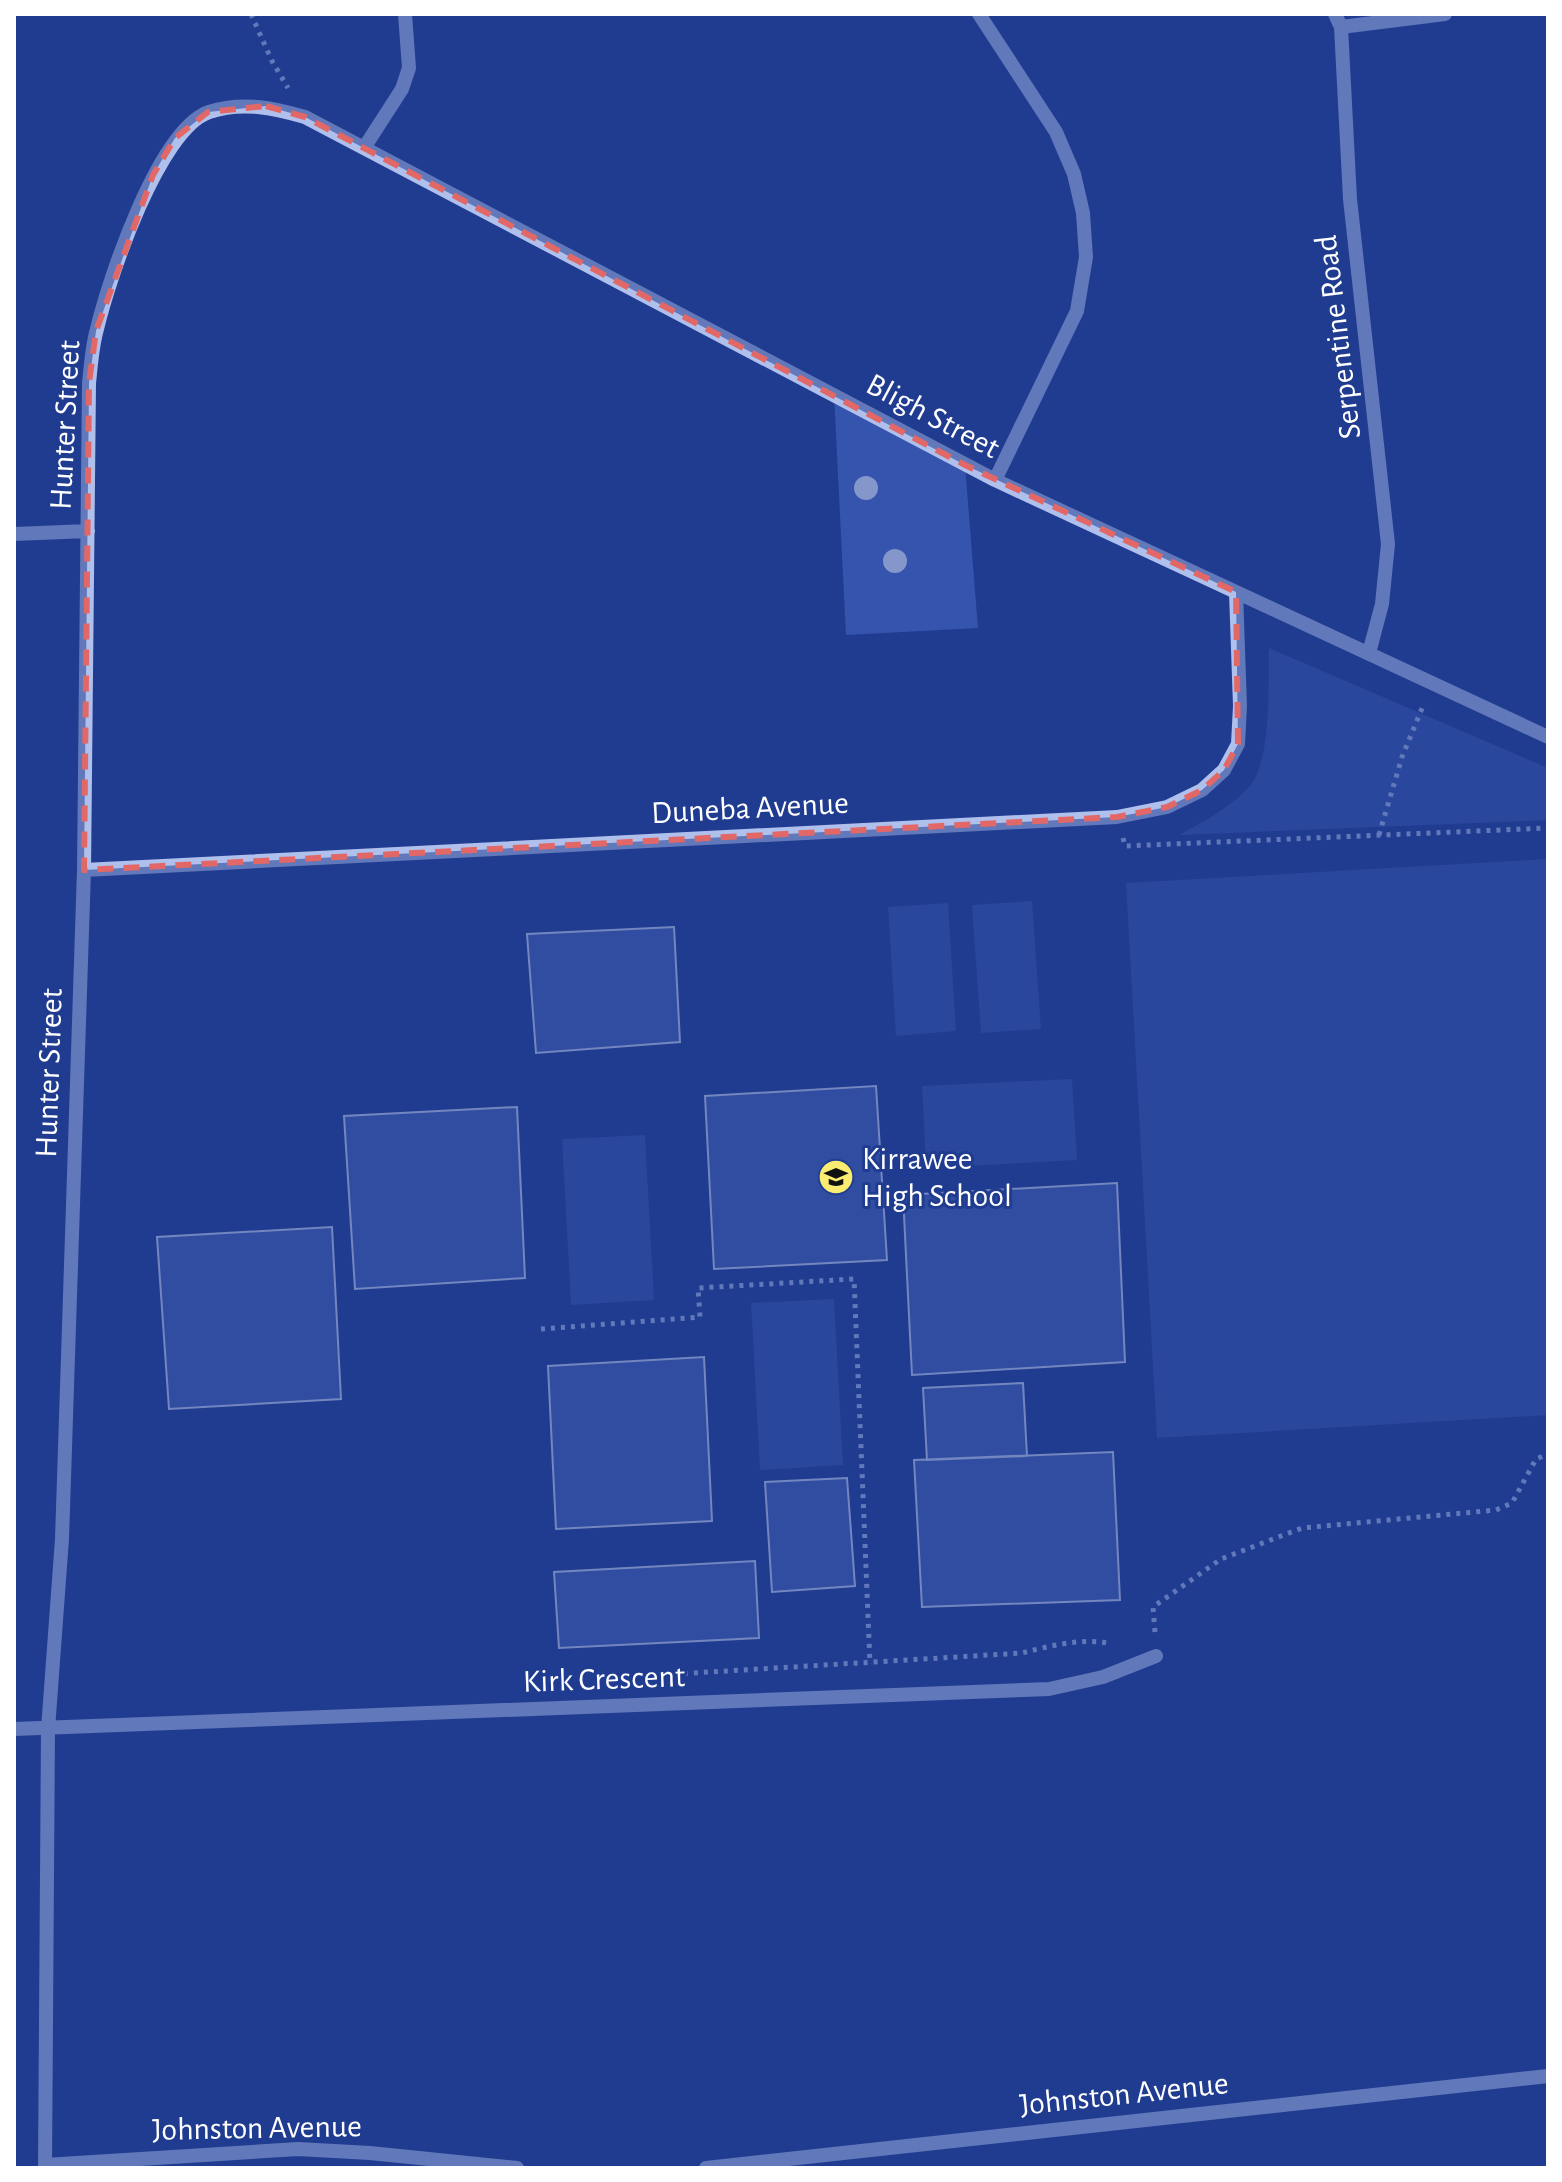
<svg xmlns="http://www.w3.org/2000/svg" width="1562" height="2182" font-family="'Alegreya Sans',sans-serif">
<rect width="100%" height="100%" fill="#203c90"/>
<path fill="#3454ae" d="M834,395L965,465L978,628L846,635Z
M1269,648L1548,768V820L1179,835C1201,823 1245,800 1256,776C1271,745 1268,683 1269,648Z
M1548,859V1415L1157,1438L1126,883Z
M1032,901L1041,1029L981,1033L972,905Z
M948,903L956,1031L896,1036L888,907Z
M1072,1079L1077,1160L926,1168L922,1086Z
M645,1135L654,1300L571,1305L562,1139Z
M834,1299L843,1465L760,1470L751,1303Z"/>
<path fill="#4562b5" stroke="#d6dff9" stroke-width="2" d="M674,927L680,1042L536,1053L527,934Z
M876,1086L887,1260L714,1269L705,1096Z
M517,1107L525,1278L355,1289L344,1116Z
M1117,1183L1125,1362L912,1375L903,1195Z
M332,1227L341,1399L169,1409L157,1237Z
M704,1357L712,1521L556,1529L548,1366Z
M1023,1383L1027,1456L927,1460L923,1388Z
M1113,1452L1120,1600L922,1607L914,1460Z
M847,1478L855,1586L772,1592L765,1482Z
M755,1561L759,1638L559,1648L554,1572Z"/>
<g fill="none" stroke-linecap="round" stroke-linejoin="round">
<path stroke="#b0c0ed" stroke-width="5" stroke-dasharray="4 6" stroke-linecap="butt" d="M251,14L272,61L288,88
M1379,835L1402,757L1423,706
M1123,838L1125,846L1548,828
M541,1329L700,1317L698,1288L854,1279L870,1664
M1155,1632L1153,1607L1221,1559L1302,1528L1496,1510L1512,1503L1536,1459L1548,1454
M644,1676L1022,1653C1050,1646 1083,1637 1112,1644"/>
<path stroke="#b0c0ed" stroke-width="14" d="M979,14L1056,132L1074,174L1083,213L1086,257L1077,311L995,480
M1335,14L1341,27L1350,199L1388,544L1382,604L1369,653
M1341,27L1445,14
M364,148L402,89L409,68L405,14
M14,534L88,531
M84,870L1117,817L1167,807L1202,790L1224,770L1238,744L1240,706L1236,592
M14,1729L1049,1689L1103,1677L1156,1656
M45,2165L298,2149L370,2153L517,2168
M45,2168L48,1729L62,1539L84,870L89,383C91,365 92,346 97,329C109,278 159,129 209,112C242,101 274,108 305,117L995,480L1548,737
M706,2168L1548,2076"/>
</g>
<g fill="#8496ca">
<circle cx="866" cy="488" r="12"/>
<circle cx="895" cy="561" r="12"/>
</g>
<path d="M0 0H1562V2182H0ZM266,106L305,117L965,465L1236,592L1238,744L1224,770L1202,790L1167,807L1117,817L84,870L89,383L96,331L153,175L175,138L208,112Z" fill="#203c90" fill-opacity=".55" fill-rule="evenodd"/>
<path fill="none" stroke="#e26868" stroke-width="6" stroke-dasharray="16 10" stroke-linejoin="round" d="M266,106L305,117L965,465L1236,592L1238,744L1224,770L1202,790L1167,807L1117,817L84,870L89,383L96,331L153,175L175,138L208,112Z"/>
<defs>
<symbol id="school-disc" viewBox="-11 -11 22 22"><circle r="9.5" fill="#faec71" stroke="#203c90"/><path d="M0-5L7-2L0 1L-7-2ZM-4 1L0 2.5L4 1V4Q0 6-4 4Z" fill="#111"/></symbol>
</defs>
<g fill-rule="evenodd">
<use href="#school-disc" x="816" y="1157" width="40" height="40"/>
</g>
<g text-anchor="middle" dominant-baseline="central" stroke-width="6" stroke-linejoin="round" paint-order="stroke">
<g font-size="32" fill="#fff" stroke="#203c90">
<text transform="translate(1338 337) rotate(-97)">Serpentine Road</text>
<text transform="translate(933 416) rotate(28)">Bligh Street</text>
<text transform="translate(65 425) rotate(-87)">Hunter Street</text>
<text transform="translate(750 808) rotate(-3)">Duneba Avenue</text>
<text transform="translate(49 1073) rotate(-88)">Hunter Street</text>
<text transform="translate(604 1679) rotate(-2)">Kirk Crescent</text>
<text transform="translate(1124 2094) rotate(-6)">Johnston Avenue</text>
<text transform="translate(257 2128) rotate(-1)">Johnston Avenue</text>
</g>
<g font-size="32" fill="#fff" stroke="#203c90" text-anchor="start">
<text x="862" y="1159">Kirrawee<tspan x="862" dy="37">High School</tspan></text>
</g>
</g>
<rect width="1562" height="2182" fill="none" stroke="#ffffff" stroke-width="32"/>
</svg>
